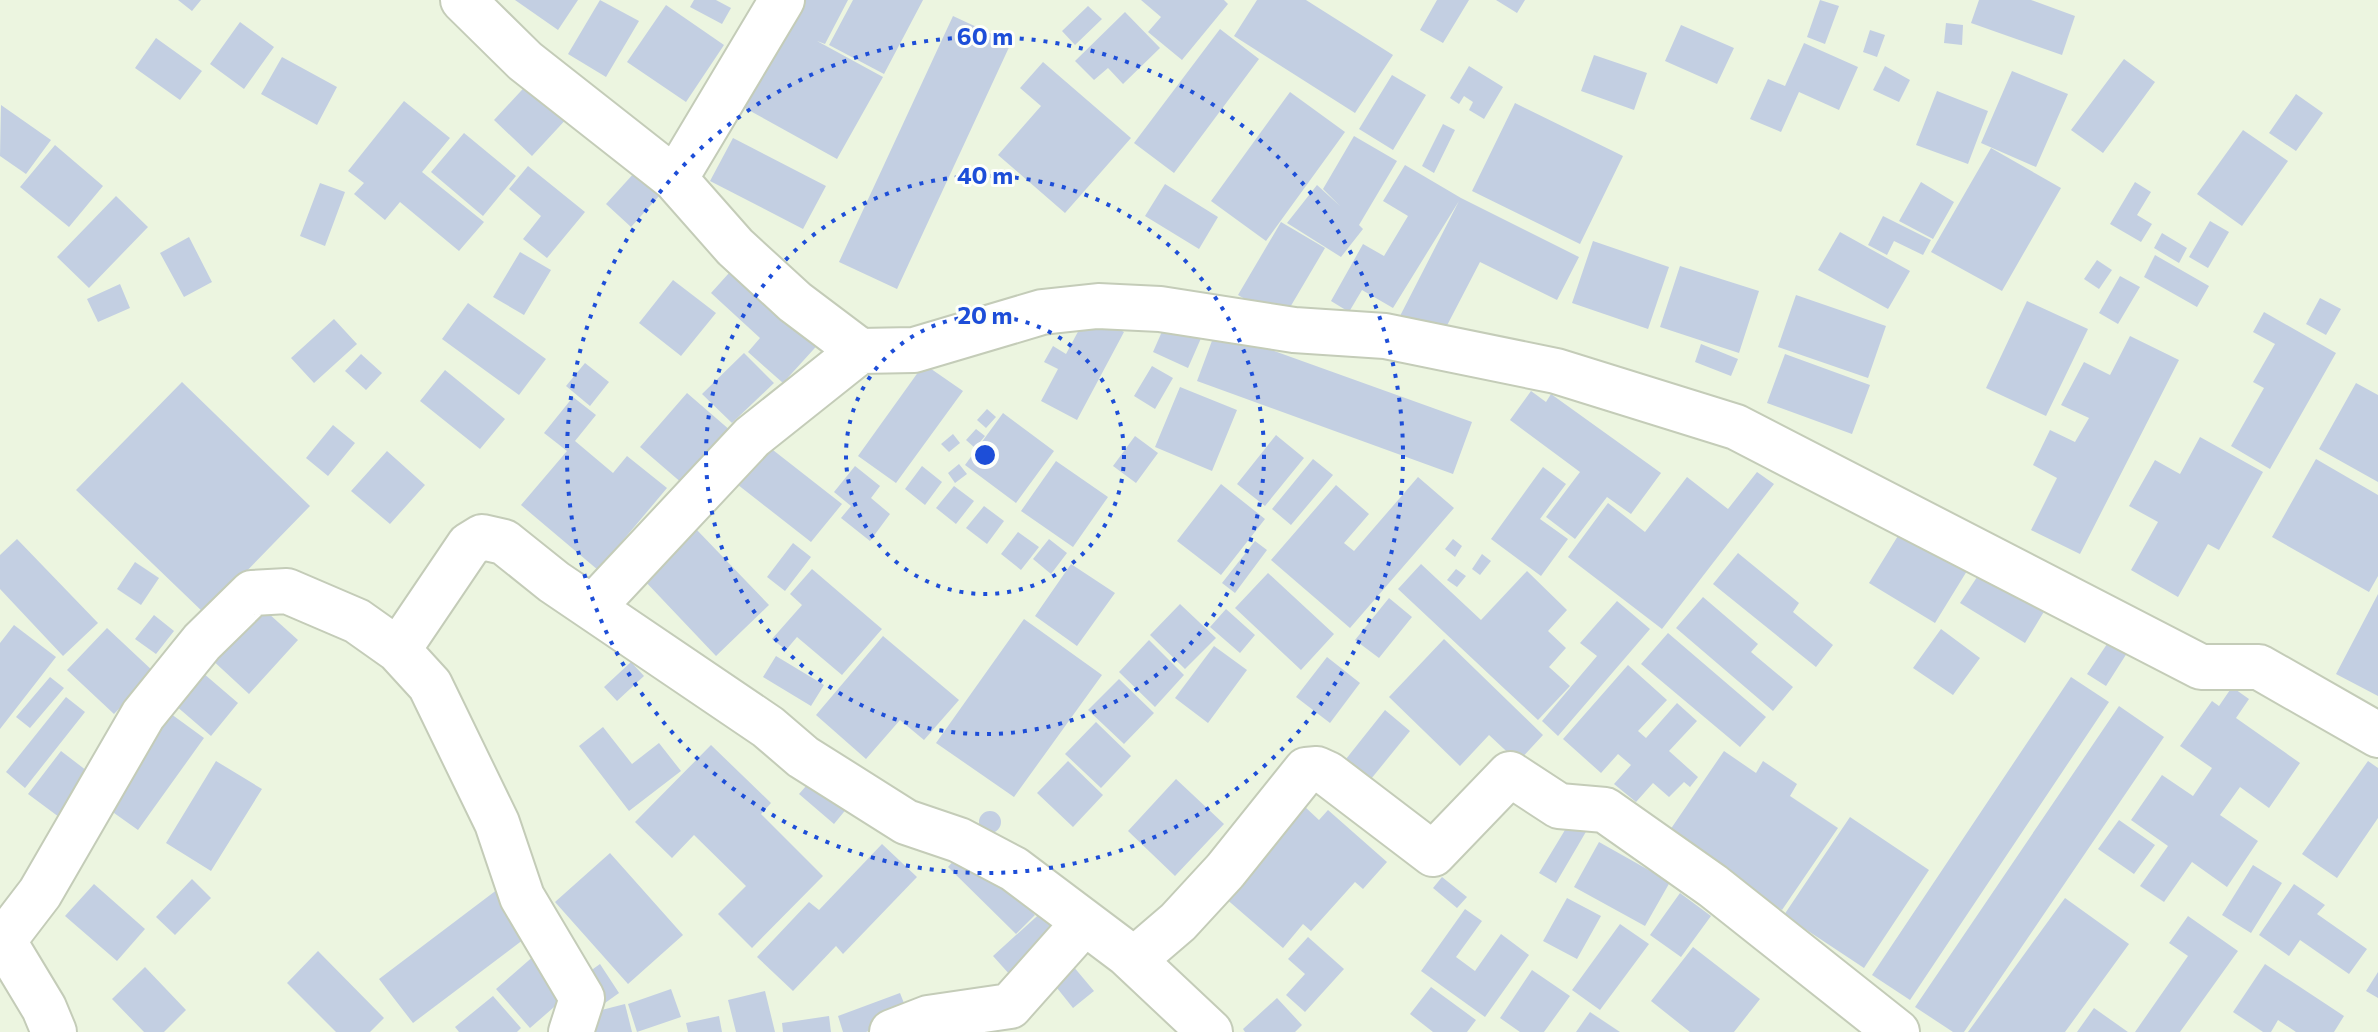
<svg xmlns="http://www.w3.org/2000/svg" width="2378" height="1032" font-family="Commissioner,sans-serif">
<rect width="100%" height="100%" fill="#ecf5e0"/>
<path fill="#c3cfe2" d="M178,0H201L192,11Z
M515,0H578L558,30Z
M600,0L639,21L606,77L568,54Z
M694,0H716L731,8L722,24L690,7Z
M793,0H848L825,44L817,41L883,77L837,159L743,107Z
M853,0H923L884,74L829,45Z
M1141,0H1224L1228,4L1182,60L1148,32L1161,17Z
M1257,0H1306L1393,55L1355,113L1234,36Z
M1437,0H1469L1443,43L1420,30Z
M1496,0H1525L1517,13Z
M1820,0L1839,6L1825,44L1807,37Z
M1979,0H2031L2075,16L2062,55L1971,23Z
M666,5L724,45L686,102L627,62Z
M1088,6L1102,19L1075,45L1062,31Z
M1125,12L1160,48L1123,84L1108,68L1094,80L1075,61Z
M953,16L1011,43L897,289L839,262Z
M240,22L274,47L244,89L210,64Z
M1946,23L1963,25L1962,45L1944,43Z
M1681,25L1734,48L1717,84L1665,61Z
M1220,29L1259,59L1174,173L1134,143Z
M1870,30L1885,35L1877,57L1863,52Z
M156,38L202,71L180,100L135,68Z
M1804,43L1858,67L1839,110L1799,92L1781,132L1750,119L1768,79L1785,86Z
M1594,55L1647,73L1634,110L1581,91Z
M282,57L337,87L317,125L261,94Z
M2124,59L2155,82L2103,153L2071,130Z
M1043,62L1131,138L1065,213L998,155L1041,106L1020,88Z
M1469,66L1503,87L1484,119L1469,110L1473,102L1464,96L1459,104L1450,98Z
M1885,66L1910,80L1899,102L1873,90Z
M2012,71L2068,94L2036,167L1981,143Z
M1392,75L1426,95L1393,150L1359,129Z
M532,79L570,115L532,156L494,120Z
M1937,91L1988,111L1968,164L1916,145Z
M1290,92L1345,132L1266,241L1211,201Z
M2296,94L2323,113L2296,151L2269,133Z
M404,101L450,138L422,172L484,222L459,251L400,202L385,220L354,194L364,183L348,171Z
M1515,103L1623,156L1580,244L1472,191Z
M1,105L51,140L26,174L0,156Z
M1443,124L1455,130L1434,173L1422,166Z
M2243,130L2288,161L2242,226L2197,194Z
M464,133L516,176L483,216L431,172Z
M1354,136L1397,161L1359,225L1363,229L1341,257L1287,223L1317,185L1340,206L1323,189Z
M733,138L826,186L803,229L710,181Z
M55,145L103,186L69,227L20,187Z
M1991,148L2061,188L2002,291L1931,252Z
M1405,165L1461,198L1579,257L1557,300L1480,262L1441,337L1400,316L1459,201L1393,308L1362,290L1349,312L1331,301L1363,244L1384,256L1408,216L1383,201Z
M528,166L585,212L547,258L523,239L541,216L509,189Z
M635,172L660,195L631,227L606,204Z
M1921,182L1954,202L1933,239L1899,221Z
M2135,182L2151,192L2137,215L2152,224L2141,242L2110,224Z
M320,183L345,192L325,246L300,236Z
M1165,184L1218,217L1199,249L1145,216Z
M116,196L148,227L89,288L57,257Z
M1883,216L1931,240L1923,255L1894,241L1887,255L1868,245Z
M2210,221L2229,232L2208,268L2189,257Z
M1281,222L1325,248L1282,321L1238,295Z
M1840,232L1910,271L1888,309L1818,270Z
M2162,233L2187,248L2179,263L2154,248Z
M189,237L212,282L184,297L160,253Z
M1593,241L1669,267L1648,329L1572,303Z
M520,252L551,270L524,315L493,297Z
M2155,255L2209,286L2197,307L2144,277Z
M2097,260L2112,270L2099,289L2084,279Z
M738,263L823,339L783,383L748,352L760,338L711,293Z
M1680,266L1759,291L1739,353L1660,327Z
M2120,276L2140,287L2118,324L2099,313Z
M673,280L716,313L681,356L639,323Z
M120,284L130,308L98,322L87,299Z
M1796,295L1886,326L1868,378L1778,347Z
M2320,298L2341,309L2326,335L2306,324Z
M2027,301L2088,329L2046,416L1986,388Z
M468,303L546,359L519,395L442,339Z
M2264,312L2336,353L2270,469L2231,446L2264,388L2253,382L2275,344L2253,332Z
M1088,313L1124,332L1077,420L1041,401L1058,369L1044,362L1053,346L1066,354Z
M334,319L357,344L314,383L291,358Z
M1167,320L1202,336L1188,368L1153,352Z
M1216,330L1472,422L1453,474L1197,381Z
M2130,336L2179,360L2080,554L2031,530L2057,478L2033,465L2050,430L2075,442L2089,418L2061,405L2084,362L2110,375Z
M1701,344L1738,359L1731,376L1695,362Z
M744,353L774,383L732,423L702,394Z
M361,354L382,373L366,390L345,371Z
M1785,354L1870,385L1852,434L1767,403Z
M585,363L609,382L590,406L566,386Z
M924,364L963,391L896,483L858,456Z
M1152,366L1173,378L1155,409L1134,396Z
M445,370L505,419L480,449L420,401Z
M182,382L310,506L205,614L76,490Z
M2356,383L2378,395V482L2319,449Z
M1180,387L1237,410L1212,471L1155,447Z
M1531,391L1546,402L1551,394L1661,473L1631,514L1607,497L1575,539L1546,517L1580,472L1510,420Z
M687,393L731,431L683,484L640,447Z
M573,397L596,415L575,441L613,473L627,456L667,488L598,570L521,505L567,451L544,433Z
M987,409L996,417L986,428L977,420Z
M1003,413L1054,451L1016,503L965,465Z
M333,425L355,443L328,476L306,458Z
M976,429L985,436L975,448L966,440Z
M953,434L960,443L949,452L941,444Z
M1276,435L1304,458L1265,506L1237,484Z
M1135,436L1158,453L1136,483L1113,466Z
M2200,437L2263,472L2219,550L2208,544L2178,597L2131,570L2158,522L2129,506L2155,460L2180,474Z
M764,443L842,504L811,542L733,481Z
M387,451L425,485L390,524L351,491Z
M1313,459L1333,475L1291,525L1272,509Z
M2316,459L2378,495V576L2369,592L2272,537Z
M1056,461L1108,497L1073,547L1021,511Z
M959,464L967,474L955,483L948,473Z
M855,466L880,486L871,498L890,514L870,541L841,518L851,506L834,492Z
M922,466L942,482L925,505L905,489Z
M1543,467L1566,484L1540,519L1568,539L1541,576L1491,539Z
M1757,472L1774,484L1662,629L1568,557L1608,503L1645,532L1687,477L1728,509Z
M1418,477L1454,508L1350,628L1271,560L1336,485L1369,514L1344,543L1354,551Z
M1221,484L1265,519L1221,575L1177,541Z
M954,486L974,501L956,524L936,508Z
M984,506L1004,521L987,544L966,528Z
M1904,526L1970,566L1935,623L1869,583Z
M696,529L769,605L716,656L643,579Z
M1018,532L1039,547L1021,570L1001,554Z
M17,539L98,623L63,656L0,589V555Z
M1049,539L1067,553L1051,574L1033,559Z
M1453,539L1462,546L1455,557L1445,549Z
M1255,541L1267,550L1235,593L1222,583Z
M793,543L811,557L785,591L767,577Z
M1738,553L1799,603L1793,612L1833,645L1816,667L1713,584Z
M1482,554L1491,561L1480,575L1472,569Z
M135,562L159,578L141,605L117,589Z
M1071,564L1115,593L1077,646L1035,616Z
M1421,564L1481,620L1527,571L1567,610L1548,631L1566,648L1549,667L1570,686L1538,720L1398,589Z
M812,569L882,629L842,675L797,637L786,650L772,639L802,605L790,594Z
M1456,569L1466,576L1457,587L1447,580Z
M1981,571L2045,610L2025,643L1960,603Z
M1268,573L1334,634L1301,670L1235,608Z
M2378,594V696L2336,674Z
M1703,597L1758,644L1751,652L1793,687L1773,711L1676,628Z
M1389,598L1412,617L1379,658L1355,640Z
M1617,601L1650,629L1558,736L1542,721L1597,656L1580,643Z
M258,604L298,640L249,694L209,657Z
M1180,604L1216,638L1185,669L1150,635Z
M1226,609L1255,635L1240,653L1210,627Z
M154,615L174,631L156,654L135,639Z
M1024,619L1102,675L1014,797L936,743Z
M14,625L56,657L0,729V643Z
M107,628L154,672L114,714L67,670Z
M1941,629L1980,658L1953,695L1913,668Z
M1668,633L1766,717L1740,747L1641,664Z
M883,636L959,700L924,740L900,720L866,759L816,715Z
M2111,638L2129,650L2106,686L2087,674Z
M1444,639L1543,735L1518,762L1489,735L1460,766L1389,697Z
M1149,640L1184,675L1155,707L1119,672Z
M1214,646L1247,670L1208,723L1175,698Z
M776,656L824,685L811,706L763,677Z
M1327,657L1360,683L1330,723L1296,697Z
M631,662L644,676L617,701L604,687Z
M1628,665L1667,700L1638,731L1646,738L1677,703L1697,721L1669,751L1698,777L1690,787L1684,782L1669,797L1653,783L1636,802L1614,784L1631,765L1618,754L1601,773L1563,739Z
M203,673L238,703L211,736L175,705Z
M50,677L64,688L30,728L16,717Z
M2071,677L2109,702L1910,1000L1872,975Z
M1119,679L1154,713L1124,744L1088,710Z
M2232,687L2249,699L2236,718L2300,763L2269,808L2240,787L2220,815L2258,841L2227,887L2192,862L2164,902L2140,886L2168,846L2131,820L2162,775L2193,796L2212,768L2180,746L2212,701L2219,706Z
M66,697L85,712L25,788L6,772Z
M2119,706L2164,737L1964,1032H1953L1915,1007Z
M1385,710L1410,731L1371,779L1346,759Z
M167,711L204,738L138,830L100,803Z
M1096,722L1131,756L1101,788L1065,754Z
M603,727L632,764L659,743L681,771L629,811L579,746Z
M711,745L771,803L761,814L823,876L752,948L718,914L746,886L694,835L672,858L635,822Z
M61,751L91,774L59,817L28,794Z
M1724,751L1756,773L1763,761L1797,784L1790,796L1838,828L1782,910L1668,833Z
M216,761L262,789L211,871L166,843Z
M1068,761L1103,795L1073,827L1037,793Z
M2368,761L2378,768V818L2337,878L2302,854Z
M814,777L848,807L834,824L799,794Z
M1176,779L1224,824L1175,876L1128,831Z
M1304,806L1319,820L1328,810L1387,862L1363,889L1355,882L1311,931L1303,924L1283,948L1224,897Z
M979 822a11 11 0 1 1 22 0a11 11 0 1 1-22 0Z
M1850,817L1929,870L1864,968L1784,915Z
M1571,820L1587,830L1556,883L1539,873Z
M2119,820L2155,845L2134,874L2098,849Z
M1599,842L1670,882L1645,926L1574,887Z
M882,844L917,877L843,954L836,946L793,991L757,957L809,902L819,910Z
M966,847L1035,915L1016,934L948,867Z
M610,853L683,935L628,984L555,902Z
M2253,865L2282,883L2251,933L2222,915Z
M1442,877L1467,897L1457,908L1433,888Z
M192,879L211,898L175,935L156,917Z
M94,884L145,929L117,961L65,916Z
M2294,884L2325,905L2317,914L2367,949L2349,974L2300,940L2289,956L2259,935Z
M502,886L536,930L413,1023L379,979Z
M1680,893L1711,916L1681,957L1650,935Z
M1567,898L1601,916L1577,959L1543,941Z
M2065,898L2129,944L2065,1032H1968Z
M1046,908L1065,928L1011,976L993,956Z
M1465,909L1482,921L1456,957L1475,971L1501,934L1529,955L1485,1017L1421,971Z
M2188,916L2238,951L2180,1032H2135L2188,956L2169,943Z
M1620,924L1649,944L1600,1010L1572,990Z
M1308,937L1344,969L1305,1012L1286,995L1305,974L1288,959Z
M1693,947L1760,999L1734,1032H1690L1651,1001Z
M318,951L384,1018L370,1032H336L287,983Z
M536,954L569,994L530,1028L496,989Z
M600,964L619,993L605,1003L586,974Z
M2265,964L2344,1016L2334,1032H2296L2278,1020L2271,1032H2263L2233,1012Z
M1073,966L1094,991L1073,1008L1053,983Z
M145,967L186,1010L164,1032H144L112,999Z
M1532,970L1570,996L1544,1032H1520L1500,1018Z
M2378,972V998L2366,991Z
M1431,987L1476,1020L1467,1032H1433L1410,1014Z
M671,989L681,1017L637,1032L628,1004Z
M765,991L775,1032H736L728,1000Z
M900,993L909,1016L866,1032H843L838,1016Z
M493,996L521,1028L517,1032H459L455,1027Z
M1277,998L1302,1025L1295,1032H1245L1243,1029Z
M625,1004L632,1032H590L586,1014Z
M2094,1008L2128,1032H2077Z
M1590,1012L1620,1032H1576Z
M719,1016L722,1032H688L686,1023Z
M829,1016L831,1032H783L782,1023Z"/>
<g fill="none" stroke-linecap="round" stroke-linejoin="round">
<defs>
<path id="street" d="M463,0L525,61L675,179L735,247L795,302L860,351
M675,179L782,0
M594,606L752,437L860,351L914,350L1042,312L1098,306L1160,309L1294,330L1385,336L1556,371L1736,427L2201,667H2259L2378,735
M398,650L469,545L482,537L504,542L554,582L768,727L803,757L906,822L959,840L1014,869L1127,954L1143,952L1178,922L1225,871L1306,770L1317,769L1328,774L1433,854L1510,774L1559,806L1605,810L1713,886L1897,1032
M0,935L44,1008L54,1032
M4,940L40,893L143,715L202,642L252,593L287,591L357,621L398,650L430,685L497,823L522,897L582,998L571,1032
M1127,954L1210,1032
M892,1032L928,1018L1010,1006L1083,924"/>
</defs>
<use href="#street" stroke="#c4ccb8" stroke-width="48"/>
<use href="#street" stroke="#fff" stroke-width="44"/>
</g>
<g fill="none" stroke="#1d4ed8" stroke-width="4" stroke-dasharray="4 8">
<circle cx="985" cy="455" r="139"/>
<circle cx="985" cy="455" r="279"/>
<circle cx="985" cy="455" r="418"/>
</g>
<circle cx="985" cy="455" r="12" fill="#1d4ed8" stroke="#fdfffa" stroke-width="4"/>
<g font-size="24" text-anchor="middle" font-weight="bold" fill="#1d4ed8" stroke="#fdfffa" stroke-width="6" stroke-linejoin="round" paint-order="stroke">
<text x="985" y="45">60 m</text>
<text x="985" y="184">40 m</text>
<text x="985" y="324">20 m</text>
</g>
</svg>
